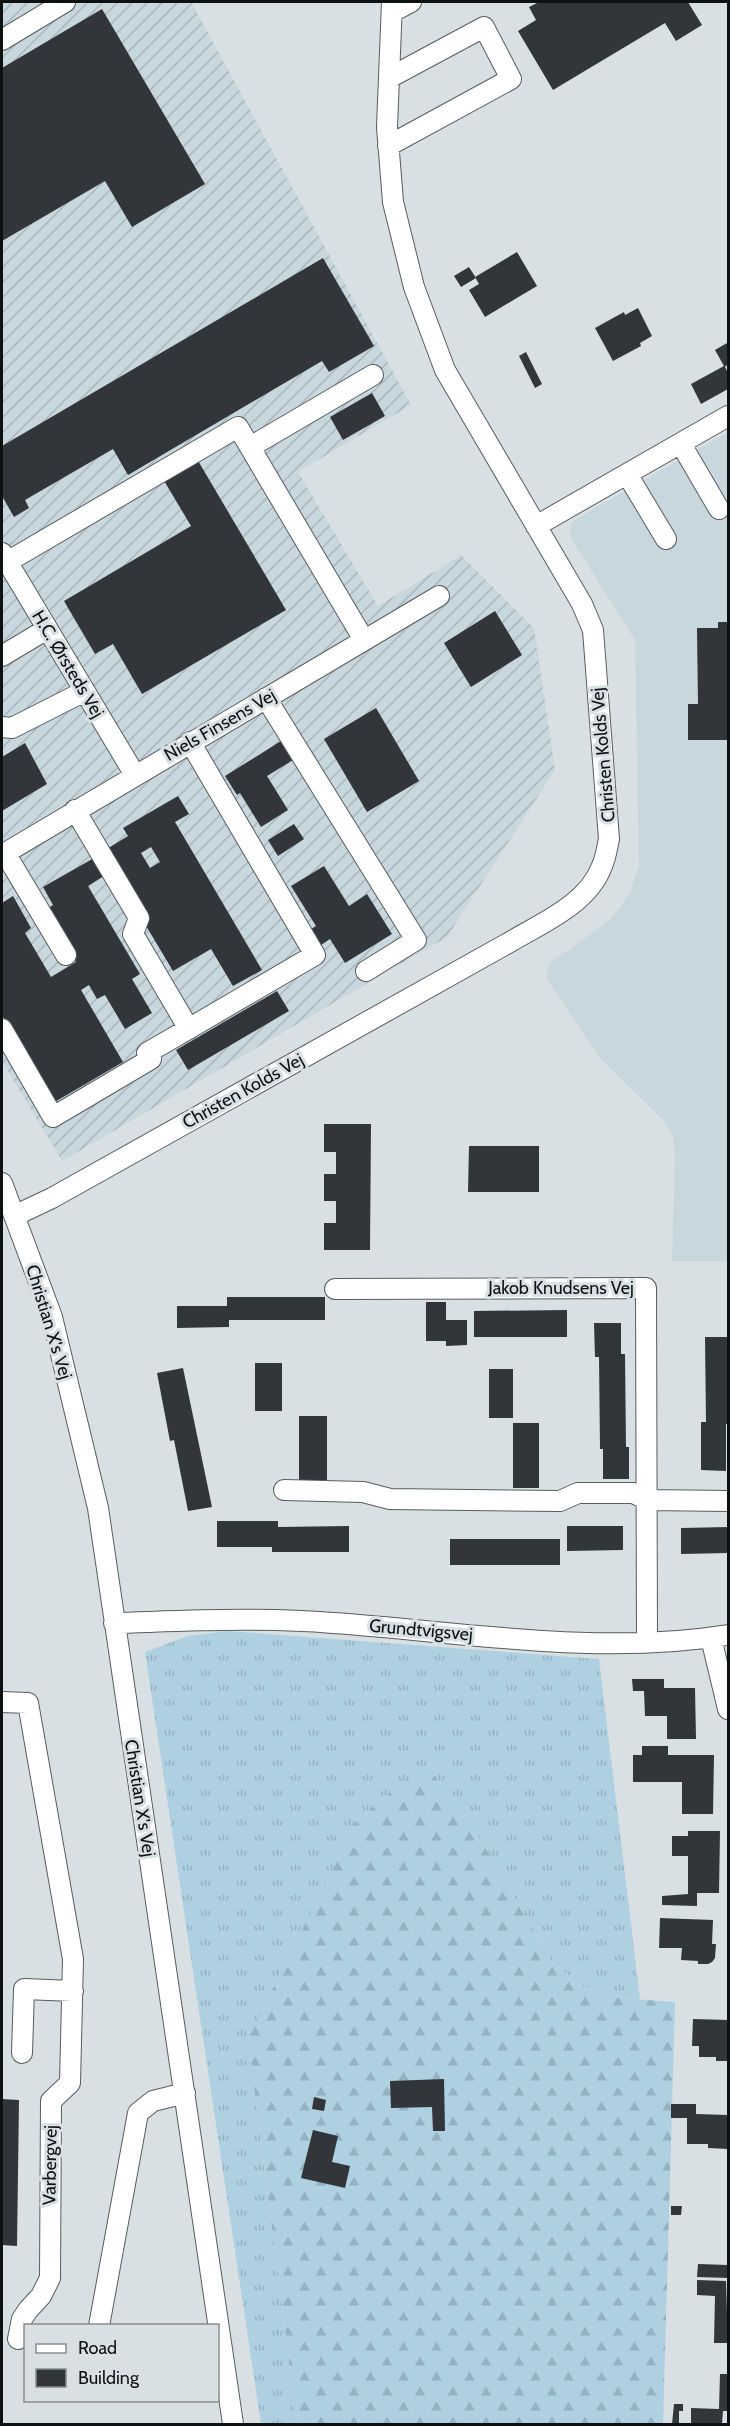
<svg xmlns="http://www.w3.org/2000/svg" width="730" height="2426" font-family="Cabin,sans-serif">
<defs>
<pattern id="industrial-furrows" width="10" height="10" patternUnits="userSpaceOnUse" patternTransform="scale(1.5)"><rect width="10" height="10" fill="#c8d6dd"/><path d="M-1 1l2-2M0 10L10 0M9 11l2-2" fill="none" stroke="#abb7bd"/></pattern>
<pattern id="grass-tufts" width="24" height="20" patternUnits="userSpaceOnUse" patternTransform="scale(1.5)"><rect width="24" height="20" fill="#aed0e1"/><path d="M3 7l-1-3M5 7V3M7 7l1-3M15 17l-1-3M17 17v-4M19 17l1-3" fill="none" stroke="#94b2c0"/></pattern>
<pattern id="forest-firs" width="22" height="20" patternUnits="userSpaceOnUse" patternTransform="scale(1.5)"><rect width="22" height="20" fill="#aed0e1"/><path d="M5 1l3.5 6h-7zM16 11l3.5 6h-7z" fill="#94b2c0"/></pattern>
</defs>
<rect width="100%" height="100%" fill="#d9e0e3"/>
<path fill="#c8d6dd" d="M728,432V1261H672L675,1159L673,1136L663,1120L599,1057L546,978L549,964L611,919L630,893L639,865L635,640L572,540L569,526L573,521Z"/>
<path fill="url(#industrial-furrows)" d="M2,2H191L411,405L298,472L378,606L461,555L534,628L555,770L447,937L62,1161L2,1061Z"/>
<path fill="url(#grass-tufts)" d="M228,1631L599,1659L640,1999L621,1998L582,1986L552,1962L477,1834L248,2039L297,2424H261L145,1652L188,1636Z"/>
<path fill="url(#forest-firs)" d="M425,1764L477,1834L552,1962L582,1986L621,1998L675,2002L663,2424H297L248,2039L355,1823Z"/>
<path fill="#323539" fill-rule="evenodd" d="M539,2H688L702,25L676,41L665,23L553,90L518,31L536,20L529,7Z
M102,9L205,184L132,227L105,181L2,241V68Z
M517,252L537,286L485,317L469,290L479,284L475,277Z
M323,258L374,346L329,372L322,361L128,475L113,449L25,500L29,508L14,517L2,496V446Z
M469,267L476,278L461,287L454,276Z
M638,308L652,336L640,343L641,346L613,361L595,328L624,312L625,315Z
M727,343L728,364L725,367L728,373V389L701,404L691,384L724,366L715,350Z
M526,352L542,384L535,388L519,356Z
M372,393L385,416L343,440L330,417Z
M197,459L286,610L142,694L113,644L95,654L64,601L191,526L163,479Z
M495,611L522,655L471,687L444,643Z
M718,622H728V740H688V704H698L697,628H718Z
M376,708L419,781L367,812L324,739Z
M281,741L293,760L267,776L288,810L261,827L240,793L237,795L225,776Z
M25,743L47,784L2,811V757Z
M178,796L189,814L175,822L262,970L233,986L211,949L173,971L102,852L128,836L123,828ZM151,847L160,862L150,868L141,853Z
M294,824L304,839L278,856L268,840Z
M94,858L104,876L88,886L140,974L132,979L152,1013L125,1029L105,995L97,999L89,985L81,990L123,1062L53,1103L2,1015V903L13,896L31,928L25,933L51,977L76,962L45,910L53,905L43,887Z
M324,866L349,906L367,894L392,934L345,963L330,939L321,945L311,929L316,926L291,886Z
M277,991L289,1011L188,1070L176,1050Z
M324,1124H371L370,1250H324V1223H336V1201H324V1174H336V1152H324Z
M469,1146H539V1192H468Z
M227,1297H325V1320H229V1327L177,1328V1306H227Z
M426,1302H446V1320H467V1345L446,1346V1341H426Z
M567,1310V1337H474V1311Z
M594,1323H621V1354H625L626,1447H629V1479H603V1449H600L599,1357H595Z
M705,1337H728V1424H726V1471L701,1470V1422H706Z
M255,1363H282V1411H255Z
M183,1368L212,1507L188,1511L174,1440L170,1441L157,1373Z
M489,1369H513V1418H489Z
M299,1416H327V1480H299Z
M513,1423H539V1488H513Z
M217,1521H278V1527L349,1526V1552H272V1547H217Z
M567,1526H623V1550L567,1551Z
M728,1527V1553L681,1554V1528Z
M450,1539H560V1565H450Z
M632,1679H664V1688H695L696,1739H667V1716H645L644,1691H633Z
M642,1746H668V1755H714L713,1814H682V1782H633V1755H642Z
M688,1831H720L719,1893H697V1906L662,1905V1896L688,1894V1856H672V1836H688Z
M660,1918L713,1920L712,1944H716L715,1958L712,1962L708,1964H698V1961L681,1960L682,1948H659Z
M693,2019L728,2020V2061H716V2057H699V2046H692Z
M444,2079L445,2131H433L432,2107L391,2108L390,2081Z
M314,2097L326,2100L324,2111L312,2109Z
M2,2099L19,2100L17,2246L2,2245Z
M671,2104H696V2114L728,2115V2149L708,2148V2144H687V2118H671Z
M313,2130L338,2136L332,2162L350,2166L345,2188L301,2178Z
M671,2206H682L681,2215H671Z
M698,2264L728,2265V2278L697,2277Z
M697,2280L726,2281L728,2343H714L715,2296L697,2295Z
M720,2374H728V2411H723L722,2424H691V2408L719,2409Z
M674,2404H683V2411H679V2424H672Z"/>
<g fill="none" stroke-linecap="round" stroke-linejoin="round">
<defs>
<path id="minor" d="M392,12L411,2
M2,40L65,2
M388,146L511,79L484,27L389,78
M681,444L719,509
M250,447L373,375
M627,474L666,539
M536,526L728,416
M2,553L135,775
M7,562L238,427L364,640
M2,656L47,629
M266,698L416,940L366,971
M2,727L12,728L85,691
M75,810L139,918L133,934L189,1029
M5,853L66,955
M2,855L439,596
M2,1029L53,1117L151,1059L147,1053L315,955L190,742
M2,1183L52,1317L98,1508L233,2424
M14,1216L52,1198L510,942C542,923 588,904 602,866C606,857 607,848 609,839L593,630L582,604L445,370L414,287L393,202L387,127L392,2
M335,1289L646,1288L647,1642
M284,1490L363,1492L390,1499L560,1501L578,1493H633L648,1500L728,1501
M114,1623C186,1621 260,1617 333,1623C463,1632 598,1656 728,1635
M711,1638L728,1709
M2,1702L28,1703L73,1959L70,2083L51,2101L50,2278L41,2296L28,2310L22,2319L18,2339
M22,2053L24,1989L73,1991
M99,2326L138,2113L153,2101L185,2093"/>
</defs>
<use href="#minor" stroke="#575d5f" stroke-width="22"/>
<use href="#minor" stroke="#fff" stroke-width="20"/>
</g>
<g text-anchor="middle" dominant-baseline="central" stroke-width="6" stroke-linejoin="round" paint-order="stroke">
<g font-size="18" fill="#0e1112" stroke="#d9e0e3">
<text transform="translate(68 664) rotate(59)">H.C. Ørsteds Vej</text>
<text transform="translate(220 725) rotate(-30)">Niels Finsens Vej</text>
<text transform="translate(603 755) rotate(-95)">Christen Kolds Vej</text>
<text transform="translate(243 1091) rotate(-29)">Christen Kolds Vej</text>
<text x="561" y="1288">Jakob Knudsens Vej</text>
<text transform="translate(49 1322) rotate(73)">Christian X's Vej</text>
<text transform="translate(421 1630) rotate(5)">Grundtvigsvej</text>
<text transform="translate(140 1798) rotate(81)">Christian X's Vej</text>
<text transform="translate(50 2165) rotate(-89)">Varbergvej</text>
</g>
</g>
<rect width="730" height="2426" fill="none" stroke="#0e1112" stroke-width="6"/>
<rect x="24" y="2324" width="195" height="78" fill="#d9e0e3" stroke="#888d8f" stroke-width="1.5"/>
<rect x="36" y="2344" width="30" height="9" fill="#ffffff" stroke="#888d8f" stroke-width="1.5"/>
<text x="78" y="2354" font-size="18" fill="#0e1112">Road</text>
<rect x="36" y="2369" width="30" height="18" fill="#323539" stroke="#888d8f" stroke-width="1.5"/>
<text x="78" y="2384" font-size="18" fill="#0e1112">Building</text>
</svg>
